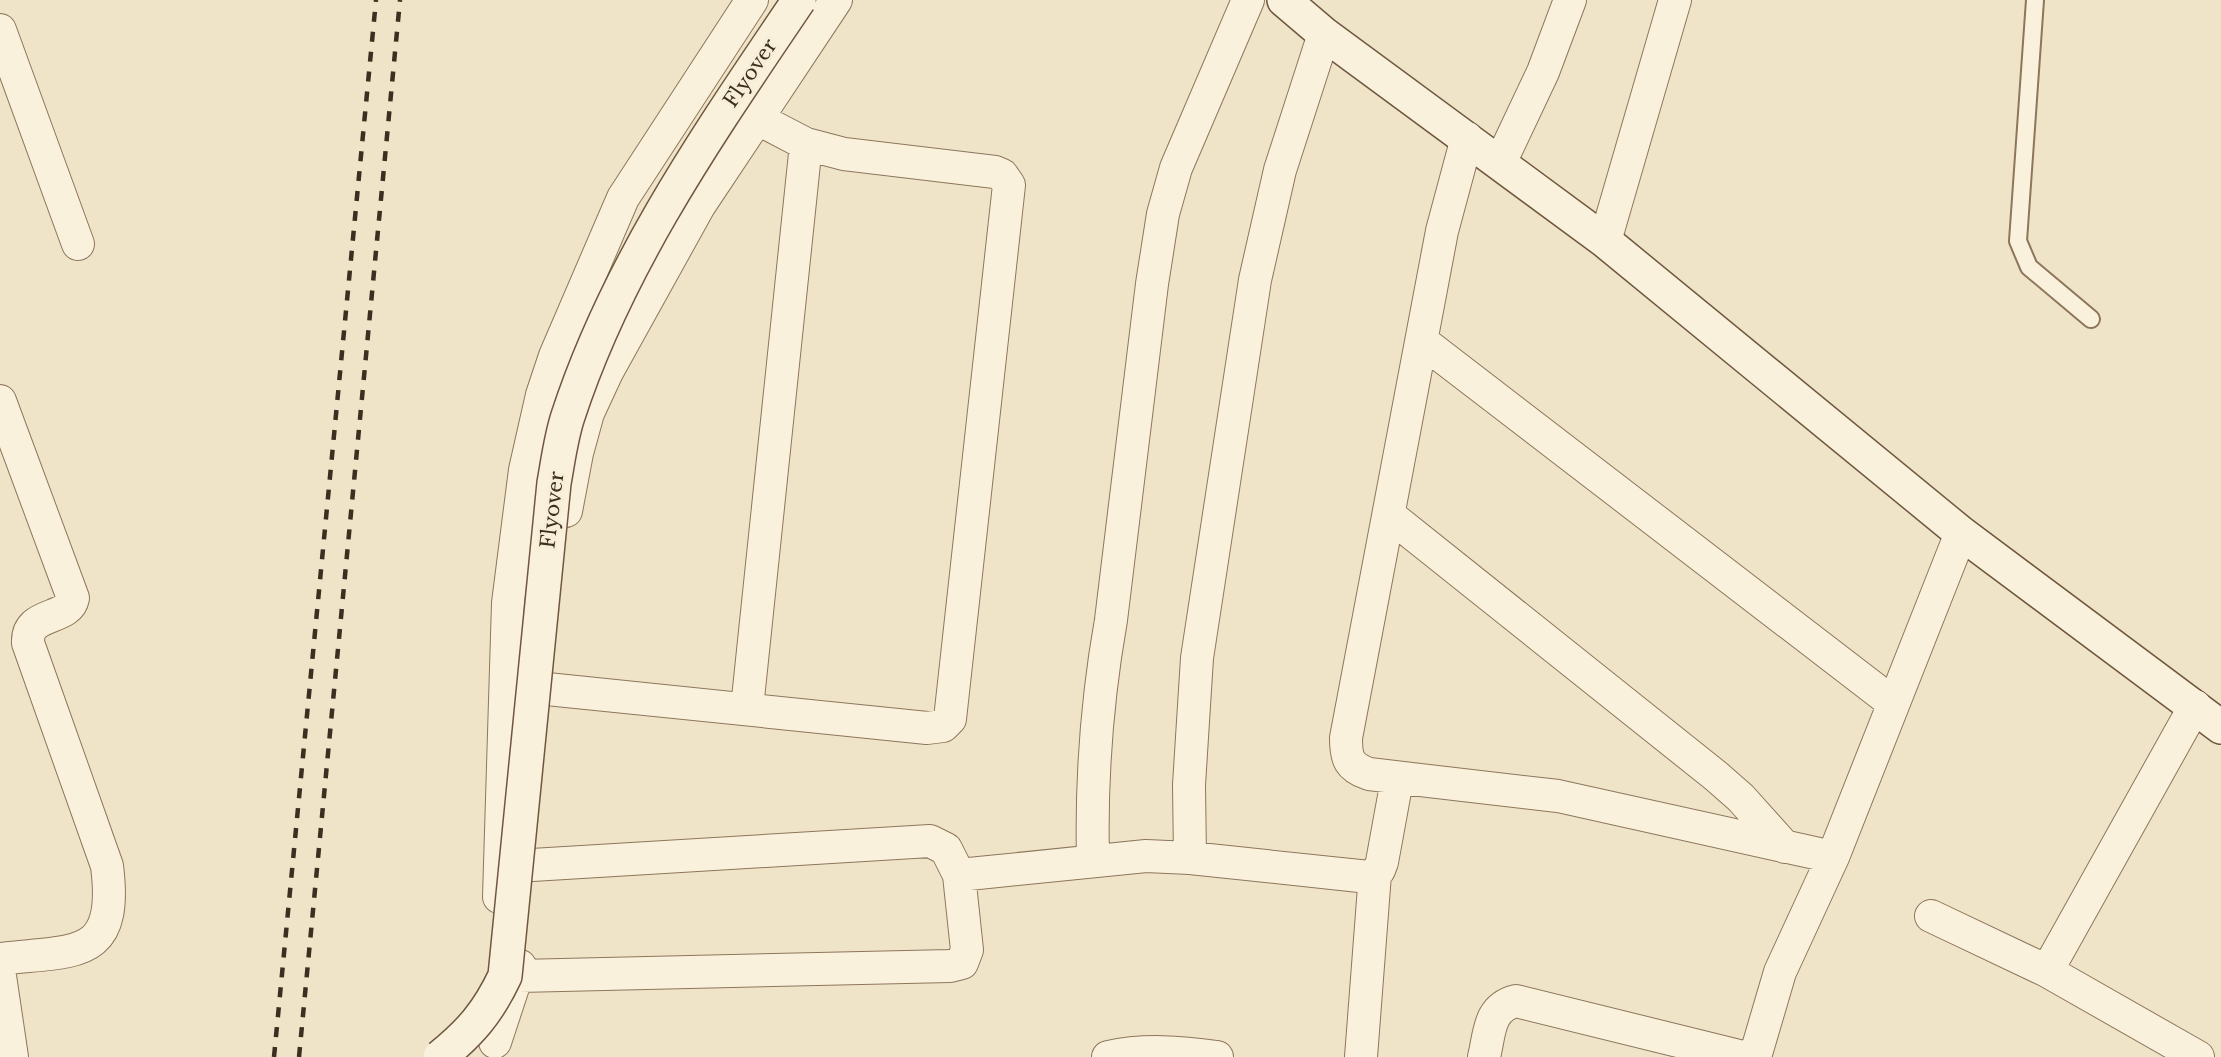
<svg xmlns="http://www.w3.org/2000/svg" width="2221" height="1057" font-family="'Libre Baskerville',serif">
<rect width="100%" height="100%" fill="#f0e4c8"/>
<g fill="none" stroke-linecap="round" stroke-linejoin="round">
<defs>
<path id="lane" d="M2035,0L2018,241L2029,267L2091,319"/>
<path id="street" d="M0,30L78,244
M1467,138L1442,231L1346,738C1346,759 1349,767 1369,774L1558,796L1833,857
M1500,163L1543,72L1570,0
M1605,241L1675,0
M1423,342L1893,703
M0,401L73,598C69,621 26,611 28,643L107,866C119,961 75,950 0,959
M566,511L577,453L588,413L607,372L699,206L836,0
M1389,515L1716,776L1741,798L1785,847
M547,689L927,728L943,726L950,719L1009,185L1002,175L995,172L844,154L806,144L758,119
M747,708L806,144
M1190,858L1189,785L1197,658L1255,280L1280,170L1324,34
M1093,860C1091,779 1097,699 1111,620L1152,284L1163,214L1176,168L1248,0
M959,875L1146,856L1190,858L1369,877L1379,870L1382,862L1397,780
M499,897L508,603L525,470L542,395L555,356L623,198L752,0
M1931,916L2047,971L2198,1057
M2047,971L2195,706
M0,976L12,1057
M519,976L950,966L962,963L967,950L959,875L946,849L930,841L532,865
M495,1042L520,966
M1108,1057C1144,1049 1181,1052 1217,1057
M1361,1057L1375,874
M1484,1057C1490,1033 1488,1008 1516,1001L1743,1057
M1755,1057L1780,972L1833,857L1961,533"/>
<path id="secondary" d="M1284,0L1324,34L1605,241L1961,533L2221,727"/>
</defs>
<use href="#lane" stroke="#8d765c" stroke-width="20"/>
<use href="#street" stroke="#8d765c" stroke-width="34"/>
<use href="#secondary" stroke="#6f573f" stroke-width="36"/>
<use href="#lane" stroke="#faf1dc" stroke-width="16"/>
<use href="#street" stroke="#faf1dc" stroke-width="32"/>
<use href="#secondary" stroke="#faf1dc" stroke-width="33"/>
<path stroke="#3d2e20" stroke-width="4.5" stroke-dasharray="10 10" stroke-linecap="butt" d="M274,1057L376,0
M299,1057L400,0"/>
<defs>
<path id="secondary-bridge" d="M440,1057C471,1032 488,1012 505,976L554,483C558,461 561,437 568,416C618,263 710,132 799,0"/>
</defs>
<use href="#secondary-bridge" stroke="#6f573f" stroke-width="36" stroke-linecap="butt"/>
<use href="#secondary-bridge" stroke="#faf1dc" stroke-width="33"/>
</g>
<g text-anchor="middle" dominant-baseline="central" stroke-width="6" stroke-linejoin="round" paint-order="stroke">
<g font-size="20" fill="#3d2e20" stroke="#f7eed8">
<text transform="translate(750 73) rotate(-56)">Flyover</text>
<text transform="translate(552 510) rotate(-83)">Flyover</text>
</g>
</g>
</svg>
